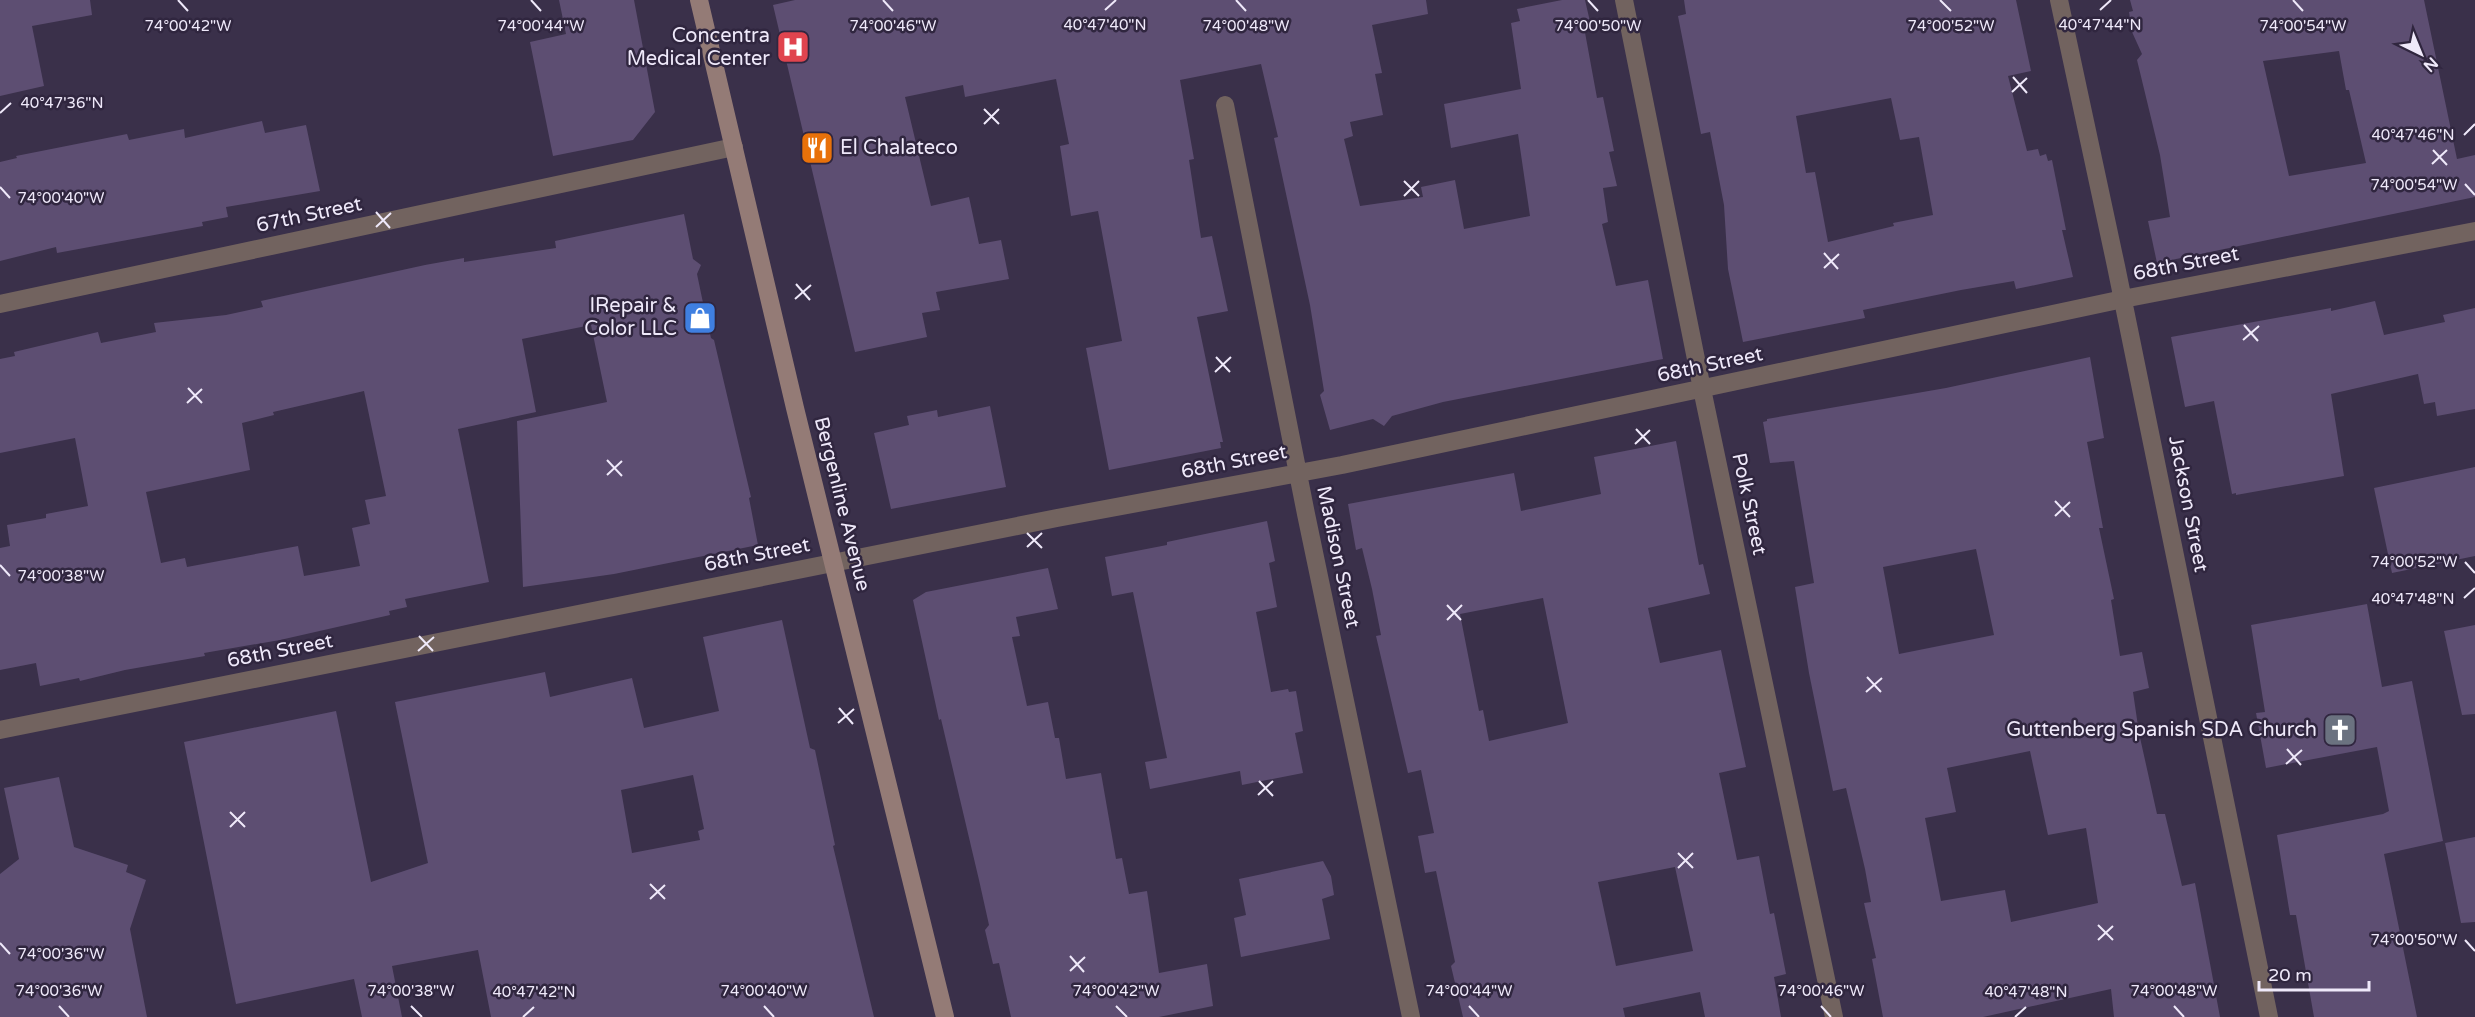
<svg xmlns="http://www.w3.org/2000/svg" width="2475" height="1017" font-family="'Varela Round',sans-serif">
<rect width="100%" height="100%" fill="#3a304a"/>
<path fill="#5d4e72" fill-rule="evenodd" d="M0,0H90L92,15L32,26L44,86L0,96Z
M559,0H634L655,112L633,140L553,156L530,42L566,34Z
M795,0H1426L1428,14L1372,25L1382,73L1375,74L1383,115L1350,122L1353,136L1344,139L1360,206L1423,197L1421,187L1455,180L1464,229L1530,216L1518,134L1451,148L1444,104L1521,89L1511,23L1520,21L1517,9L1562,0H1585L1591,26L1584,27L1597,98L1603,97L1614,151L1609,152L1617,186L1603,188L1608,222L1602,224L1616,286L1648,280L1663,359L1443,402L1392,416L1384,426L1373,419L1330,430L1320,395L1324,391L1310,305L1274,138L1278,137L1261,64L1180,80L1194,159L1189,160L1201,238L1212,236L1228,311L1197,317L1223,442H1220L1221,448L1109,470L1086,348L1122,341L1098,211L1071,216L1060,146L1069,144L1056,79L965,97L963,85L905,97L931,206L969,197L979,244L1001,240L1009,279L936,292L940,310L922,313L927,337L855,352L773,5Z
M1684,0H2016L2031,71L2008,76L2027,151L2038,149L2040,156L2046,154L2048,161L2052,160L2066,230H2062L2073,277L2016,289L2014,281L1961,290L1863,310L1865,318L1743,342L1728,269L1724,205L1710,132L1701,134L1678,16L1686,14ZM1891,98L1900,140L1919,137L1933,215L1893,223L1894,226L1828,242L1815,172L1806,173L1796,116Z
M2130,0H2424L2457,159L2475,155V197L2157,263L2148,221L2170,217L2160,155L2137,60L2142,54L2132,32L2129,12L2133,11ZM2339,51L2346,90H2349L2366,163L2289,176L2263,61Z
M262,121L265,133L306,125L320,191L226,207L228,217L202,222L203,226L57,253L56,247L0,261V162L17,158L16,156L127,134L129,140L184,129L185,138Z
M684,214L693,259L701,265L697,274L702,298L711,338L714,340L751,497L749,498L758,545L614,574L523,587L517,421L607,402L591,325L522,339L536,412L458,429L489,582L405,599L407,607L389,611L390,615L280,640L204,653L205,656L125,670L80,681L79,678L40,686L36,663L0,670V548L10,546L7,525L46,518V514L88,506L75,438L0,453V359L15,356L14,352L98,332L101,343L156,332L154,323L226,315L263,307L261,301L425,265L464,258V262L556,248L555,241ZM364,391L386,496L365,500L370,524L352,528L360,566L304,576L298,546L187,567L185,558L161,563L146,492L250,470L242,423L274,415L273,412Z
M2375,301L2384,335L2445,322L2443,315L2475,308V409L2437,416L2435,402L2424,404L2418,374L2331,394L2344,476L2236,495V493L2232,494L2214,401L2185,407L2171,337L2331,308V311Z
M2090,357L2104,438L2087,442L2103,528H2099L2114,599L2111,600L2120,656L2142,652L2149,688L2133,692L2139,733L2157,814H2165L2182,886L2195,883L2220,1017H2114L2111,989L1983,1017H1883L1872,959L1876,958L1864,903L1871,902L1865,869L1846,788L1833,791L1809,673L1795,587L1814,583L1794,461L1770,463L1763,422L1767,421V419L1946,388ZM1976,549L1994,635L1899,654L1883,567ZM2030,751L2048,835L2086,828L2098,903L2011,922L2005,890L1941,901L1925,818L1956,812L1947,768Z
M990,406L1006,487L891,509L874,433L909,425L907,416L937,410L938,417Z
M1676,441L1699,565L1703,564L1710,594L1648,608L1660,663L1721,650L1746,767L1719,773L1737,860L1759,856L1770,914L1774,913L1786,974L1774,977L1781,1017H1705L1700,992L1623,1008L1625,1017H1463L1451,966L1455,962L1436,871L1425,873L1418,836L1434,833L1421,770L1408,773L1376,636L1381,635L1372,589L1362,548L1356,550L1348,504L1514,473L1521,511L1601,494L1594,457ZM1543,598L1568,723L1489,741L1483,710L1479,711L1460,614ZM1675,867L1693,951L1616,966L1598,882Z
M2475,467V556L2392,573L2374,488Z
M1267,521L1275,561L1269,563L1277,607L1256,612L1271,692L1288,689L1289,692L1296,691L1303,731L1295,733L1303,773L1242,785L1240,771L1150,789L1145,762L1167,758L1133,592L1112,596L1105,557L1167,545V542Z
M1048,568L1058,609L1016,617L1020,636L1012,637L1027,706L1048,702L1055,738H1059L1066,779L1101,773L1116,859L1122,858L1129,894L1147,891L1159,973L1207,964L1213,1006L1159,1017H1011L999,963L993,964L985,930L989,925L979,880L941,719L939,720L913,600L926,592Z
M2367,604L2382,687L2412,681L2443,841L2384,854L2417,1017H2314L2296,915H2290L2277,835L2383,814L2389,811L2377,747L2266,768L2256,713L2265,712L2251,625Z
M782,620L810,748L815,750L835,845L833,846L874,1017H491L478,950L392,966L402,1017H362L354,979L236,1004L184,742L336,711L371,882L428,863L395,702L545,672L550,697L632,678L644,728L719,711L703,637ZM693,775L704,829L698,831L700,840L632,853L621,790Z
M2475,625V714L2462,715L2444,631Z
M59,777L74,847L128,865L126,872L146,880L130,929L147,1017H0V874L19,859L4,788Z
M2475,837V922L2461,923L2445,843Z
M1323,861L1331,876L1334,895L1322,899L1330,939L1241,957L1234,918L1246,915L1239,879Z"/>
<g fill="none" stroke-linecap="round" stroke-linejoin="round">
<path stroke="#72635f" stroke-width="18" d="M1624,0L1702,389L1834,1017
M2059,0L2116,266L2269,1017
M1225,105L1306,514L1411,1017
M0,304L734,147
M0,730L1057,518L1342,465L2123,299L2475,231"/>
<path stroke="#947b76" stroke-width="18" d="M699,0L795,408L945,1017"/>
</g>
<path fill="none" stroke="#efe9fa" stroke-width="2" d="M178,0L188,11M531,0L541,11M883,0L893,11M1236,0L1246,11M1588,0L1598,11M1940,0L1951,11M2293,0L2303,11M1105,10L1116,0M2100,10L2111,0M2013,77L2027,93M2012,92L2027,78M984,109L999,124M0,113L11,103M984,124L999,109M2464,135L2475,124M2433,150L2447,165M2432,164L2447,150M1404,181L1419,196M2465,184L2475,195M0,187L10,198M1404,196L1419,181M376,212L390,228M376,227L391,213M1824,253L1838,269M1824,268L1839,254M796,284L810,300M795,299L811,285M2244,325L2258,341M2243,340L2259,326M1216,357L1230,372M1215,372L1231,357M188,388L202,403M187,403L202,389M1636,429L1650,444M1635,444L1650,430M607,460L622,476M607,475L622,461M2055,501L2070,517M2055,516L2070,502M1027,533L1042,548M1027,547L1042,533M2465,562L2475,573M0,565L10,576M2464,598L2475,588M1447,605L1461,620M1447,620L1462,605M419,636L433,651M418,651L434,637M1867,677L1881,692M1866,692L1882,678M839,708L853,724M838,723L854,709M2287,749L2301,765M2286,764L2302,750M1259,781L1273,796M1258,795L1273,781M230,812L245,827M230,827L245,812M1678,853L1693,868M1678,868L1693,853M650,884L665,899M650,899L665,885M2098,925L2113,940M2098,940L2113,926M2465,940L2475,951M0,943L10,954M1070,956L1084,972M1070,971L1085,957M59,1006L69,1017M411,1006L422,1017M764,1006L774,1017M1116,1006L1127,1017M1469,1006L1479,1017M1821,1006L1831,1017M2174,1006L2184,1017M523,1017L534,1007M2015,1017L2026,1007"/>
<defs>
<symbol id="hospital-square" viewBox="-11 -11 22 22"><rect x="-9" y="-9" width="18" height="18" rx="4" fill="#e0444e" stroke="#30263f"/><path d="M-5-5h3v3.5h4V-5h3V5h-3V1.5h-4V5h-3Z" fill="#fff"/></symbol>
<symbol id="restaurant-square" viewBox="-11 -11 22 22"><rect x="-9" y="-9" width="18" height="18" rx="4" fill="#e8710a" stroke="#30263f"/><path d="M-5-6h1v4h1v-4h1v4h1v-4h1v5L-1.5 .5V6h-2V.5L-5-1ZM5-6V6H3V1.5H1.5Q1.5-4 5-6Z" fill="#fff"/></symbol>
<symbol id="shop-square" viewBox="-11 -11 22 22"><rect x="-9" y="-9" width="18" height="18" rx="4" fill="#3f7fe0" stroke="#30263f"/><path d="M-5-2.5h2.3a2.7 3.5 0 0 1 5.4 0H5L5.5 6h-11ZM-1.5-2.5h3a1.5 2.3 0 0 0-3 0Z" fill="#fff"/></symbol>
<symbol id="church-square" viewBox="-11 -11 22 22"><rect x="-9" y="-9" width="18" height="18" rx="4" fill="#6b7280" stroke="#30263f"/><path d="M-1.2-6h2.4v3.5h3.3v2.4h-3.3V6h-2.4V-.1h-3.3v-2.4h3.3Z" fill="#fff"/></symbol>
</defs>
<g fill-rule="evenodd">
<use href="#hospital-square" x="774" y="28" width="38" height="38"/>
<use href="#restaurant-square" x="798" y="129" width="38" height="38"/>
<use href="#shop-square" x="681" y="299" width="38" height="38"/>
<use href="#church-square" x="2321" y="711" width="38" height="38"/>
</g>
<g text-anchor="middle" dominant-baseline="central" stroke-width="5" stroke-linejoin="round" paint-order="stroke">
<g font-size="20" fill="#efe9fa" stroke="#30263f" text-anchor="end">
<text x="770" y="36">Concentra<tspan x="770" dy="23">Medical Center</tspan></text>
<text x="840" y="148" text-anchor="start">El Chalateco</text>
<text x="677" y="306">IRepair &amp;<tspan x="677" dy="23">Color LLC</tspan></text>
<text x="2317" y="730">Guttenberg Spanish SDA Church</text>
</g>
<g font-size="20" fill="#efe9fa" stroke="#30263f">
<text transform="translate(309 215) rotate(-12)">67th Street</text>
<text transform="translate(2186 264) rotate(-11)">68th Street</text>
<text transform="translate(1710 365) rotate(-12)">68th Street</text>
<text transform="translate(1234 462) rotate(-11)">68th Street</text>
<text transform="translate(842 504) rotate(76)">Bergenline Avenue</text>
<text transform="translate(1749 504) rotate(78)">Polk Street</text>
<text transform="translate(2188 504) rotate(79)">Jackson Street</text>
<text transform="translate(757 555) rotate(-11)">68th Street</text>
<text transform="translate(1338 557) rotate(78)">Madison Street</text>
<text transform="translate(280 651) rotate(-11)">68th Street</text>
</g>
</g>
<g font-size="15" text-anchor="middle" fill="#efe9fa" stroke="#30263f" stroke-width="5" stroke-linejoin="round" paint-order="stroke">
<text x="1105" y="30">40°47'40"N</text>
<text x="2100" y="30">40°47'44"N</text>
<text x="188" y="31">74°00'42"W</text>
<text x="541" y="31">74°00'44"W</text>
<text x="893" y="31">74°00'46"W</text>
<text x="1246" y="31">74°00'48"W</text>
<text x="1598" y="31">74°00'50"W</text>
<text x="1951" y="31">74°00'52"W</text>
<text x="2303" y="31">74°00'54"W</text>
<text x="62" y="108">40°47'36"N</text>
<text x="2413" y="140">40°47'46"N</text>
<text x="2414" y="190">74°00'54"W</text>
<text x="61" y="203">74°00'40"W</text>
<text x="2414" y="567">74°00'52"W</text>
<text x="61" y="581">74°00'38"W</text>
<text x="2413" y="604">40°47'48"N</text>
<text x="2414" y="945">74°00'50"W</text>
<text x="61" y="959">74°00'36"W</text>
<text x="59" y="996">74°00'36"W</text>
<text x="411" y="996">74°00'38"W</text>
<text x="764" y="996">74°00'40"W</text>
<text x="1116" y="996">74°00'42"W</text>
<text x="1469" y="996">74°00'44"W</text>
<text x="1821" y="996">74°00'46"W</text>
<text x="2174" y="996">74°00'48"W</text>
<text x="534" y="997">40°47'42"N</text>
<text x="2026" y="997">40°47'48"N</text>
</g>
<g transform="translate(2421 54) rotate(137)" stroke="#30263f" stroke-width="4.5" paint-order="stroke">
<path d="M0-4.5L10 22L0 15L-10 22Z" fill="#efe9fa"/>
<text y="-9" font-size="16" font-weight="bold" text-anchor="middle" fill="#efe9fa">N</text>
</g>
<path d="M2259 981v9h110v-9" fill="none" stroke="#efe9fa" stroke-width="3"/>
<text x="2268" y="981" font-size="18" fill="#efe9fa" stroke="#30263f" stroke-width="4.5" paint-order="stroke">20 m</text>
</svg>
